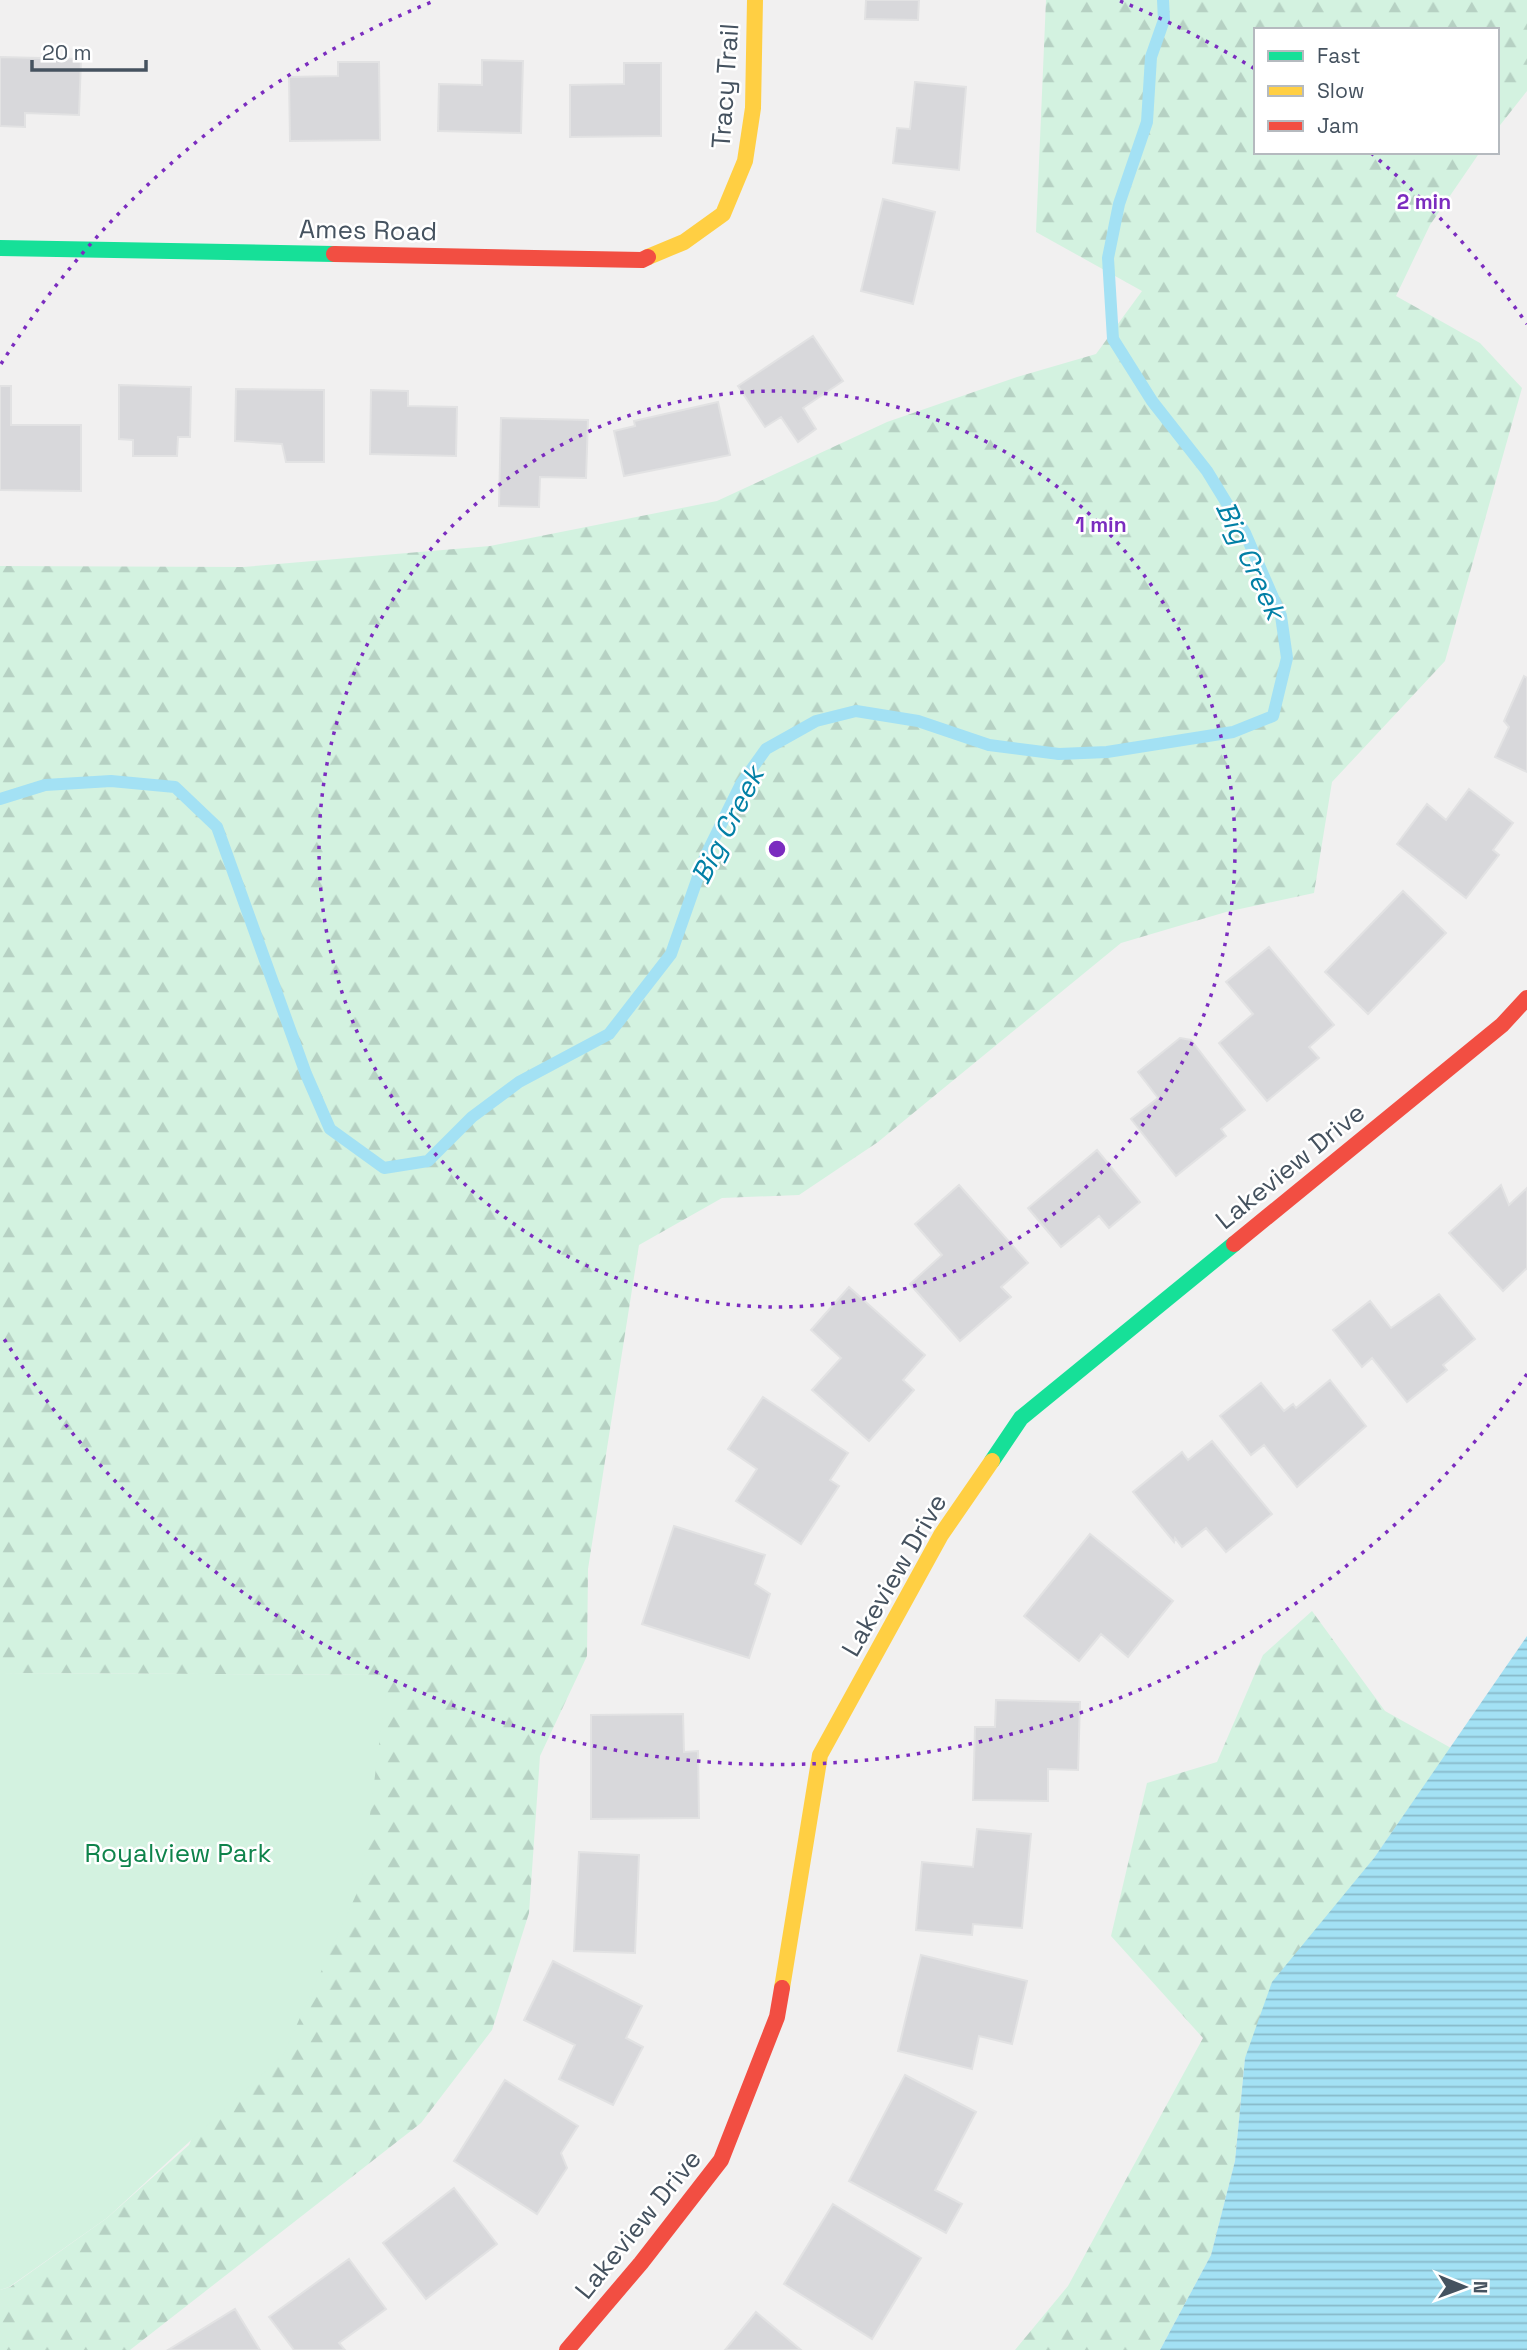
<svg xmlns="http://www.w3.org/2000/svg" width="1527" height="2350" font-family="'Space Grotesk',sans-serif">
<defs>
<pattern id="forest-firs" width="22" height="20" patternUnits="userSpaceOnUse" patternTransform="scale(1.75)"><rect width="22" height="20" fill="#d3f2e0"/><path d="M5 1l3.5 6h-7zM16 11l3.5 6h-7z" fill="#b6d1c3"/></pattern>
<pattern id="water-rules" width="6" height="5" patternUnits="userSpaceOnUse" patternTransform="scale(1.75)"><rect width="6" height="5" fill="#a3e1f4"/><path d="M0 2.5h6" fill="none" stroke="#87b9c9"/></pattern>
</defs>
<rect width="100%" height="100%" fill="#f1f0f0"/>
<path fill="url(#forest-firs)" d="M1046,0H1527V91L1497,129V30H1256V152H1480L1430,225L1396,296L1480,343L1522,388L1445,661L1332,782L1314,893L1226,912L1121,943L878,1142L799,1195L722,1198L639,1245L588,1569L587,1656L540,1756L529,1913L492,2030L421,2123L130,2350H0V2290L10,2287L107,2218L189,2145L388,1675L0,1673V566L243,567L490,546L717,501L887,422L1017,377L1096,354L1142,291L1036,232Z
M1312,1611L1385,1711L1451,1748L1374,1858L1245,2058L1235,2161L1211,2255L1160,2350H1015L1068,2286L1203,2038L1111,1936L1147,1783L1217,1762L1263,1655Z"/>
<path fill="#d3f2e0" d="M0,1673L388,1675L361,1884L283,2055L107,2218L9,2287L0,2290Z"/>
<path fill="url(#water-rules)" d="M1527,1636V2350H1160L1211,2255L1235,2161L1245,2058L1272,1982L1374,1858Z"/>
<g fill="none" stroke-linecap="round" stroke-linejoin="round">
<path stroke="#a3e1f4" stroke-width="12" d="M0,799L45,785L111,781L175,787L217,827L306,1074L330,1129L384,1168L428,1161L472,1117L519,1082L609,1034L671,954L705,857L741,784L766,749L816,721L856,711L918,721L989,745L1059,754L1107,752L1233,732L1273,716L1287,658L1281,616L1245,533L1207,471L1152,401L1113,339L1108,258L1119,204L1147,122L1151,57L1164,20L1163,0"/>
</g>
<path fill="#d8d8db" stroke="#e2e2e3" stroke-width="2" d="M866,0H919L918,20L865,19Z
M0,57L81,59L79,115L25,113V127L0,126Z
M482,60L523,61L521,133L438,131L439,84L482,85Z
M338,62H379L380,140L290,141L289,77L338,76Z
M624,63H661V136L570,137V85L624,84Z
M915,82L966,87L959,170L893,163L897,128L910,129Z
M883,199L935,212L913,304L861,291Z
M813,336L843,381L803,408L816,429L798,442L781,417L765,427L738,386Z
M119,385L191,387L190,437H178L177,456H133V440L119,439Z
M0,386H11V425H81V491L0,490Z
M236,389L324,390V462H286L282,444L235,441Z
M371,390L408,391V406L457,407L456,456L370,454Z
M718,402L730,455L624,476L614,431L635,426L634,421Z
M501,418L588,420L586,478L540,477L539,507L499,506Z
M1524,676L1527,678V772L1495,757L1509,727L1504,721Z
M1469,789L1513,823L1493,850L1499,855L1466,898L1397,844L1427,804L1446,820Z
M1403,891L1446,933L1368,1014L1325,972Z
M1269,947L1334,1025L1309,1047L1319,1058L1267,1101L1219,1043L1253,1014L1226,982Z
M1180,1038L1191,1040L1245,1110L1221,1129L1226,1136L1176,1176L1131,1119L1158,1098L1138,1072Z
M1097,1150L1140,1202L1109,1228L1099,1216L1061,1247L1028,1208Z
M959,1185L1028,1263L1001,1287L1011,1297L960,1341L910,1284L942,1255L915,1224Z
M1501,1185L1509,1205L1527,1188V1268L1503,1291L1449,1233Z
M849,1287L925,1355L903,1380L914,1390L869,1441L812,1390L841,1358L811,1330Z
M1439,1294L1475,1339L1443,1365L1447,1370L1407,1402L1372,1358L1362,1367L1333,1330L1370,1301L1391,1328Z
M1330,1380L1366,1426L1297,1487L1264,1445L1251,1455L1220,1416L1261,1383L1284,1411L1293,1404L1296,1408Z
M763,1397L848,1453L830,1480L839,1486L801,1544L736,1501L757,1469L728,1449Z
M1212,1441L1272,1514L1226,1552L1206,1528L1182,1547L1175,1538L1174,1542L1133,1492L1182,1452L1188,1460Z
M674,1526L765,1555L755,1584L770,1594L749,1658L642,1624Z
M1090,1534L1173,1601L1128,1657L1101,1634L1079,1661L1024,1616Z
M996,1700L1080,1702L1078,1770L1048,1769V1801L973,1800L975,1727H995Z
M683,1714L684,1752L698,1751L699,1818L591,1819V1715Z
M977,1829L1031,1834L1022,1928L973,1924L972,1935L916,1930L922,1862L973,1867Z
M579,1852L639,1855L635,1953L574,1951Z
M921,1955L1027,1981L1012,2044L979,2036L972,2069L898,2051Z
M553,1961L642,2006L626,2038L643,2047L613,2105L559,2079L575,2045L524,2020Z
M905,2075L976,2112L935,2190L962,2204L946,2233L849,2181Z
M505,2080L578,2126L561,2153L567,2168L537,2214L454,2161Z
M454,2188L497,2244L426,2299L383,2243Z
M833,2204L921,2258L872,2339L784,2284Z
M349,2259L386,2309L339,2343L345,2350H294L269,2317Z
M235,2309L260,2350H168Z
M756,2312L801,2350H725Z"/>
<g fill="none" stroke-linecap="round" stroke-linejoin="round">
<path stroke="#16e098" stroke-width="16" d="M0,248L334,254
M992,1461L1021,1418L1234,1244"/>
<path stroke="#ffcf43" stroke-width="16" d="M648,257L684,242L723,214L745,161L753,108L755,0
M782,1988L820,1755L941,1535L992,1461"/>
<path stroke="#f24e42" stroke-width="16" d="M334,254L642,260L648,257
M1234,1244L1502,1025L1527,998
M567,2350L641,2263L721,2160L777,2017L782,1988"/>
</g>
<g fill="none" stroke="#7b2cbf" stroke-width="3.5" stroke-dasharray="3.5 7">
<circle cx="777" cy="849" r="458"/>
<path d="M1527 1374A915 915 0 0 1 1 1334M1 364A915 915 0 0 1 434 1M1120 1A915 915 0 0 1 1255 69M1371 153A915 915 0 0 1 1527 324"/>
</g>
<g text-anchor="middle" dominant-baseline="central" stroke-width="5" stroke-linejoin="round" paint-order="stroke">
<g font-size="26" fill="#45525f" stroke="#fff">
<text transform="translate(725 86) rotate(-86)">Tracy Trail</text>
<text transform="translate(368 230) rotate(1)">Ames Road</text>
<text transform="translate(1290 1166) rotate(-39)">Lakeview Drive</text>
<text transform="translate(894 1575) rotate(-60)">Lakeview Drive</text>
<text transform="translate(638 2224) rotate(-51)">Lakeview Drive</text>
</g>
<g font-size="26" fill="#0e834b" stroke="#fff">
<text x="178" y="1853">Royalview Park</text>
</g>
<g font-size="28" font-style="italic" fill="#0280a6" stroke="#fff">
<text transform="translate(1251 560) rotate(65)">Big Creek</text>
<text transform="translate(727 825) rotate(-63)">Big Creek</text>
</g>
</g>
<circle cx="777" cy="849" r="10" fill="#7b2cbf" stroke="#fff" stroke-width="3.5"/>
<g font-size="21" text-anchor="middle" font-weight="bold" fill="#7b2cbf" stroke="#fff" stroke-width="5" stroke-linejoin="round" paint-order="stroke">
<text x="1424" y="209">2 min</text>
<text x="1101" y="532">1 min</text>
</g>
<rect x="1254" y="28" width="245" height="126" fill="#ffffff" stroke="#b5babf" stroke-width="2"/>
<rect x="1268" y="51" width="35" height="10" fill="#16e098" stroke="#b5babf" stroke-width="2"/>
<text x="1317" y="63" font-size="21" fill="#45525f">Fast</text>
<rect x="1268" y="86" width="35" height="10" fill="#ffcf43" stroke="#b5babf" stroke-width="2"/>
<text x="1317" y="98" font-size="21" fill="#45525f">Slow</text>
<rect x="1268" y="121" width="35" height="10" fill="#f24e42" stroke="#b5babf" stroke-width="2"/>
<text x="1317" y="133" font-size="21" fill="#45525f">Jam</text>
<g transform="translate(1464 2287) rotate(91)" stroke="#ffffff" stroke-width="5" paint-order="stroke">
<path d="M0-5L12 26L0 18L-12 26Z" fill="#45525f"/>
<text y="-10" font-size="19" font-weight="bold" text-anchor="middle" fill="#45525f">N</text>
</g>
<path d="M32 60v10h114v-10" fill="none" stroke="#45525f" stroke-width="3.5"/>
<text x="42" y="60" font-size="21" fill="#45525f" stroke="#ffffff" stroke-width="5" paint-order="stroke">20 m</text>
</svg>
